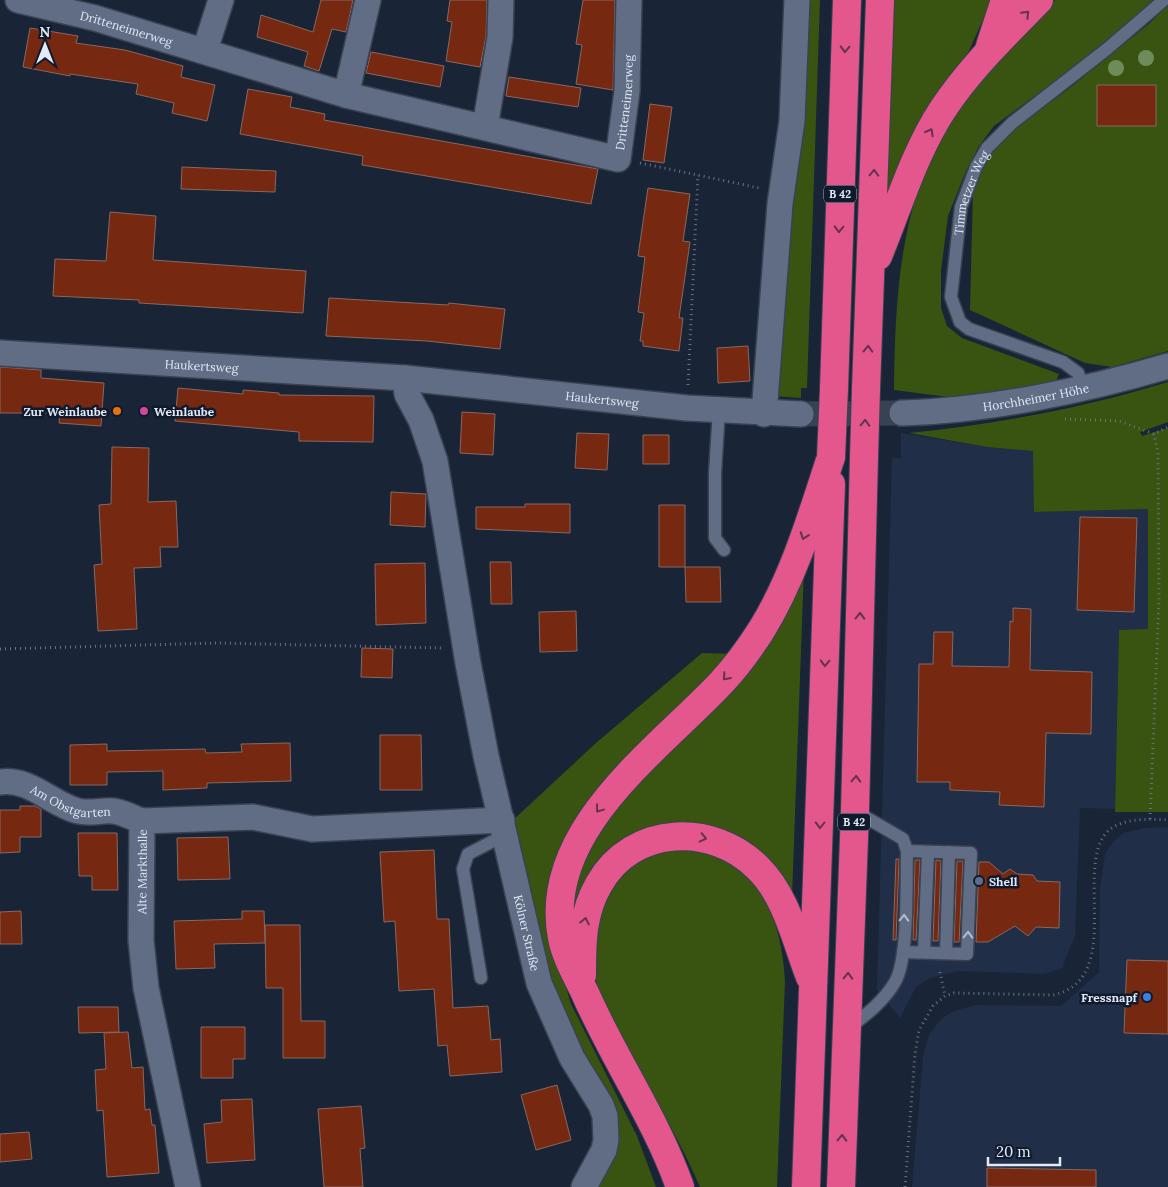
<svg xmlns="http://www.w3.org/2000/svg" width="1168" height="1187" font-family="Lora,serif">
<rect width="100%" height="100%" fill="#192437"/>
<path fill="#212e47" d="M901,433L987,447L1034,451V512L1148,509V630H1119L1115,809L1080,808L1075,936L1062,968L1044,974L959,971L930,978L916,987L900,1018L877,990L892,458H901Z
M1168,827V1187H912L923,1058L929,1035L941,1019L952,1012L976,1005L1061,1006L1099,972L1100,888L1105,854L1114,841L1123,833L1145,828Z"/>
<path fill="#395411" d="M805,0H820L807,388H801V398L773,396Z
M894,0H992L967,55L949,79L893,196H886Z
M1055,0H1155L1066,73L994,126L979,146L966,171L948,216L941,271V308L947,326L962,338L1059,374L1056,381L1004,392L948,397L894,390C895,301 899,212 943,132C949,122 953,111 960,102C988,66 1022,32 1055,0Z
M1168,5V351L1112,367L1085,363L970,310L973,190L981,168L997,142L1071,87L1150,23Z
M1168,382V422L1140,432L1142,436L1168,428V812H1115L1119,630L1148,629V509L1034,512L1033,451L987,447L909,433C998,424 1083,408 1168,382Z
M804,568L792,897L770,866L652,831L569,927V911L588,842Z
M702,653L734,654L587,811L556,955L571,1004L637,1136L656,1187H593L614,1148L554,995L539,938L528,876L511,822L596,743Z
M683,847C692,849 702,849 710,852C766,870 782,929 785,981L777,1187H700C682,1145 659,1106 637,1066C623,1042 608,1018 599,991C589,961 594,927 606,899C623,863 646,852 683,847Z"/>
<path fill="#762810" stroke="#866960" d="M321,0H353L346,32L332,29L319,71L304,66L308,52L257,37L261,15L313,32Z
M450,0H487L486,36L480,67L446,61L452,22L447,21Z
M583,0H615L613,90L576,84L582,45L576,44Z
M30,28L78,36L76,43L125,50L183,66L181,77L215,85L207,121L172,113L174,103L136,94L138,84L70,74V76L23,67Z
M371,52L444,66L440,87L366,73Z
M509,77L581,88L578,107L506,96Z
M1097,85H1156V126H1097Z
M248,89L292,97L290,107L325,114L324,120L598,169L591,204L362,165L363,156L240,134Z
M650,104L672,107L664,163L643,160Z
M182,167L276,171L275,192L181,189Z
M648,188L690,194L683,241L690,242L679,318H683L679,351L643,346V341H640L644,313L638,312L645,257L638,256Z
M110,212L156,216L153,260L306,271L303,313L139,303V300L53,296L55,259L106,261Z
M329,298L448,305L449,303L505,309L500,349L427,341L326,336Z
M748,346L750,381L718,383L717,348Z
M0,367L41,370V378L104,383L101,426L59,423L60,413H0Z
M178,388L243,394V390L279,393V395L374,396L373,442L299,441V432L175,421Z
M462,412L495,414L493,455L460,453Z
M577,433L609,434L607,470L575,468Z
M643,435H669V464H643Z
M112,447L149,448L148,502L176,501L178,547H160L161,567L134,568L137,629L98,631L94,565L102,564L99,505L111,504Z
M391,492L426,494L425,527L390,525Z
M525,504H570V533L476,529V507H525Z
M659,505H685V567H659Z
M1080,517L1137,518L1134,612L1077,610Z
M490,562H511L512,604H491Z
M425,563L426,623L376,625L375,564Z
M685,567H720L721,602H686Z
M1013,608L1031,609L1030,670L1092,672L1091,734L1046,733L1044,807L999,805L1000,792L950,790V782H917L919,664H933L934,632H953L952,666L1009,667L1010,621L1013,622Z
M576,611L577,651L540,652L539,612Z
M362,648L393,649L392,678L361,677Z
M380,735H421L422,790H380Z
M290,743L291,781L207,783V788L163,790V771L107,772V785H70V745L107,744V751L205,749L206,753L242,752L241,744Z
M20,806H35L41,809V837H20V852L0,853V810H20Z
M78,833H117L118,890H92V876H79Z
M228,837L230,879L178,880L177,838Z
M434,850L437,919H449L453,1008L488,1006L491,1040L500,1039L502,1072L450,1076L447,1045L438,1046L434,989L399,991L395,921L384,922L380,852Z
M896,859H899L896,940H893Z
M915,860H920L916,940H913Z
M936,860L941,861L938,941H933Z
M957,861H963L959,942H954Z
M979,862H989L1003,874L1010,869L1017,874L1033,875L1037,881L1060,882L1059,928L1036,927L1028,936L1015,926L988,942H976Z
M21,911L22,944H0V912Z
M242,911H264L265,943L214,944L215,968L176,969L174,921L242,919Z
M265,925H300L301,1021H325V1058H283V988H266Z
M1127,960L1168,961V1034L1124,1033Z
M78,1007H118L119,1032L79,1033Z
M201,1027H245V1059H233V1078H201Z
M128,1032L132,1068L143,1067L145,1110L150,1109L152,1125H155L159,1173L107,1177L103,1110L97,1111L95,1070L106,1069L104,1033Z
M557,1085L571,1140L536,1150L521,1095Z
M252,1099L255,1160L207,1163L204,1124L222,1122L221,1100Z
M361,1106L365,1148L360,1149L363,1187H324L318,1109Z
M29,1132L32,1159L0,1162V1134Z
M987,1168L1096,1170V1187H987Z"/>
<g fill="none" stroke-linecap="round" stroke-linejoin="round">
<path stroke="#374254" stroke-width="25" stroke-dasharray="25 12" stroke-linecap="butt" d="M801,414L902,413"/>
<defs>
<g id="lane">
<path id="s1" d="M1083,388L1078,373L1063,362L969,329L960,322L951,297L961,207L976,167L987,148L1012,123L1107,49L1164,0"/>
<path d="M719,410L715,473V538L724,550"/>
<path d="M903,952L967,954L971,853L907,851"/>
<path d="M924,952L928,852"/>
<path d="M946,953L949,852"/>
<path d="M481,978L463,869L468,854L505,835"/>
<path d="M849,1028C867,1014 884,1001 895,982C909,958 906,881 907,851L903,839L855,811"/>
</g>
<g id="street">
<path id="s2" d="M18,0L95,18L346,95L618,159L627,91L629,0"/>
<path d="M205,50L221,0"/>
<path d="M346,95L368,0"/>
<path d="M485,127L500,37L501,0"/>
<path id="s3" d="M0,353L405,378L687,408L801,414"/>
<path id="s4" d="M405,378L407,394L421,420L435,461L468,663L486,756L539,983L572,1058L601,1105L605,1116L606,1140L604,1150L584,1187"/>
<path id="s5" d="M902,413C987,411 1087,390 1168,366"/>
<path d="M764,414L780,204L792,121L797,0"/>
<path id="s6" d="M0,782C31,778 51,804 78,811C89,814 102,810 113,811C123,812 133,818 142,821"/>
<path id="s7" d="M188,1187L146,988L141,940L142,821L253,817L312,829L502,820"/>
</g>
<path id="highway" d="M990,46L1005,0
M878,256C898,208 914,153 943,109C970,68 1005,35 1039,0
M834,389L847,0
M866,389L880,0
M582,975C582,943 582,913 599,884C632,825 713,822 758,868C786,895 796,941 810,977
M680,1187C656,1119 614,1059 585,993C577,976 566,958 562,938C541,831 657,751 721,683C736,667 750,648 762,629C794,577 812,515 831,457
M806,1187L831,484
M841,1187L855,811L864,457"/>
</defs>
<use href="#lane" stroke="#3a4152" stroke-width="15"/>
<use href="#street" stroke="#3a4152" stroke-width="28"/>
<use href="#highway" stroke="#3a4152" stroke-width="30"/>
<path stroke="#687283" stroke-width="3" stroke-dasharray="1 4" stroke-linecap="butt" d="M640,163L759,188
M688,385L698,175
M1065,419L1119,421L1154,434L1168,427
M0,649L216,643L442,648
M1150,819L1159,600L1158,453L1154,434
M940,972L945,996
M905,1187L915,1054L919,1030L933,1006L945,996L954,993L1053,995C1130,979 1066,852 1115,826C1131,818 1150,819 1168,820"/>
<use href="#lane" stroke="#616d84" stroke-width="12"/>
<use href="#street" stroke="#616d84" stroke-width="25"/>
<use href="#highway" stroke="#e3578c" stroke-width="28"/>
<defs>
<path id="highway-bridge" d="M831,457L834,389
M864,457L866,389"/>
</defs>
<use href="#highway-bridge" stroke="#3a4152" stroke-width="30" stroke-linecap="butt"/>
<use href="#highway-bridge" stroke="#e3578c" stroke-width="28"/>
</g>
<g fill="#6d8c5a">
<circle cx="1146" cy="58" r="8"/>
<circle cx="1116" cy="68" r="8"/>
</g>
<defs><path id="oneway-chevron" d="M-2-3.5L2.5 0L-2 3.5" fill="none" stroke-width="1.6" stroke-linecap="round" stroke-linejoin="round" transform="scale(1.25)"/></defs>
<g stroke="#643253">
<use href="#oneway-chevron" transform="translate(1026 14) rotate(-46)"/>
<use href="#oneway-chevron" transform="translate(845 49) rotate(92)"/>
<use href="#oneway-chevron" transform="translate(930 132) rotate(-62)"/>
<use href="#oneway-chevron" transform="translate(874 173) rotate(-88)"/>
<use href="#oneway-chevron" transform="translate(839 229) rotate(92)"/>
<use href="#oneway-chevron" transform="translate(868 349) rotate(-88)"/>
<use href="#oneway-chevron" transform="translate(865 423) rotate(-88)"/>
<use href="#oneway-chevron" transform="translate(804 536) rotate(110)"/>
<use href="#oneway-chevron" transform="translate(860 616) rotate(-89)"/>
<use href="#oneway-chevron" transform="translate(825 663) rotate(92)"/>
<use href="#oneway-chevron" transform="translate(726 677) rotate(131)"/>
<use href="#oneway-chevron" transform="translate(856 779) rotate(-88)"/>
<use href="#oneway-chevron" transform="translate(599 809) rotate(127)"/>
<use href="#oneway-chevron" transform="translate(820 825) rotate(92)"/>
<use href="#oneway-chevron" transform="translate(703 838) rotate(13)"/>
<use href="#oneway-chevron" transform="translate(585 921) rotate(-78)"/>
<use href="#oneway-chevron" transform="translate(848 976) rotate(-88)"/>
<use href="#oneway-chevron" transform="translate(842 1138) rotate(-88)"/>
</g>
<g stroke="#b5becf">
<use href="#oneway-chevron" transform="translate(904 918) rotate(-88)"/>
<use href="#oneway-chevron" transform="translate(968 935) rotate(-88)"/>
</g>
<circle fill="#e8710a" stroke="#101a2d" stroke-width="2" cx="117" cy="411" r="5"/>
<circle fill="#d1479c" stroke="#101a2d" stroke-width="2" cx="144" cy="411" r="5"/>
<circle fill="#5c6f8a" stroke="#101a2d" stroke-width="2" cx="979" cy="881" r="5"/>
<circle fill="#3f7fe0" stroke="#101a2d" stroke-width="2" cx="1147" cy="997" r="5"/>
<g text-anchor="middle" dominant-baseline="central" stroke-width="5" stroke-linejoin="round" paint-order="stroke">
<g fill="#101a2d" stroke="#a3abba" stroke-width="1">
<rect x="824" y="185.5" width="32" height="17" rx="4"/>
<rect x="838" y="813.5" width="32" height="17" rx="4"/>
</g>
<g font-size="11" font-weight="bold" fill="#e2e9f7">
<text x="840" y="194">B 42</text>
<text x="854" y="822">B 42</text>
</g>
<g font-size="12" fill="#e2e9f7" stroke="#101a2d">
<text stroke="none"><textPath href="#s2" startOffset="112">Dritteneimerweg</textPath></text>
<text stroke="none"><textPath href="#s2" startOffset="678">Dritteneimerweg</textPath></text>
<text stroke="none"><textPath href="#s1" startOffset="279">Timmetzer Weg</textPath></text>
<text stroke="none"><textPath href="#s3" startOffset="202">Haukertsweg</textPath></text>
<text stroke="none"><textPath href="#s5" startOffset="135">Horchheimer Höhe</textPath></text>
<text stroke="none"><textPath href="#s3" startOffset="604">Haukertsweg</textPath></text>
<text stroke="none"><textPath href="#s6" startOffset="75">Am Obstgarten</textPath></text>
<text stroke="none"><textPath href="#s7" startOffset="320">Alte Markthalle</textPath></text>
<text stroke="none"><textPath href="#s4" startOffset="570">Kölner Straße</textPath></text>
</g>
<g font-size="12" font-weight="bold" fill="#e2e9f7" stroke="#101a2d" text-anchor="end">
<text x="107" y="411">Zur Weinlaube</text>
<text x="154" y="411" text-anchor="start">Weinlaube</text>
<text x="989" y="881" text-anchor="start">Shell</text>
<text x="1137" y="997">Fressnapf</text>
</g>
</g>
<g transform="translate(45 45)" stroke="#101a2d" stroke-width="4" paint-order="stroke">
<path d="M0-4L9 19L0 12L-9 19Z" fill="#e2e9f7"/>
<text y="-8" font-size="14" font-weight="bold" text-anchor="middle" fill="#e2e9f7">N</text>
</g>
<path d="M988 1157v8h72v-8" fill="none" stroke="#e2e9f7" stroke-width="2.5"/>
<text x="996" y="1157" font-size="15" fill="#e2e9f7" stroke="#101a2d" stroke-width="4" paint-order="stroke">20 m</text>
</svg>
